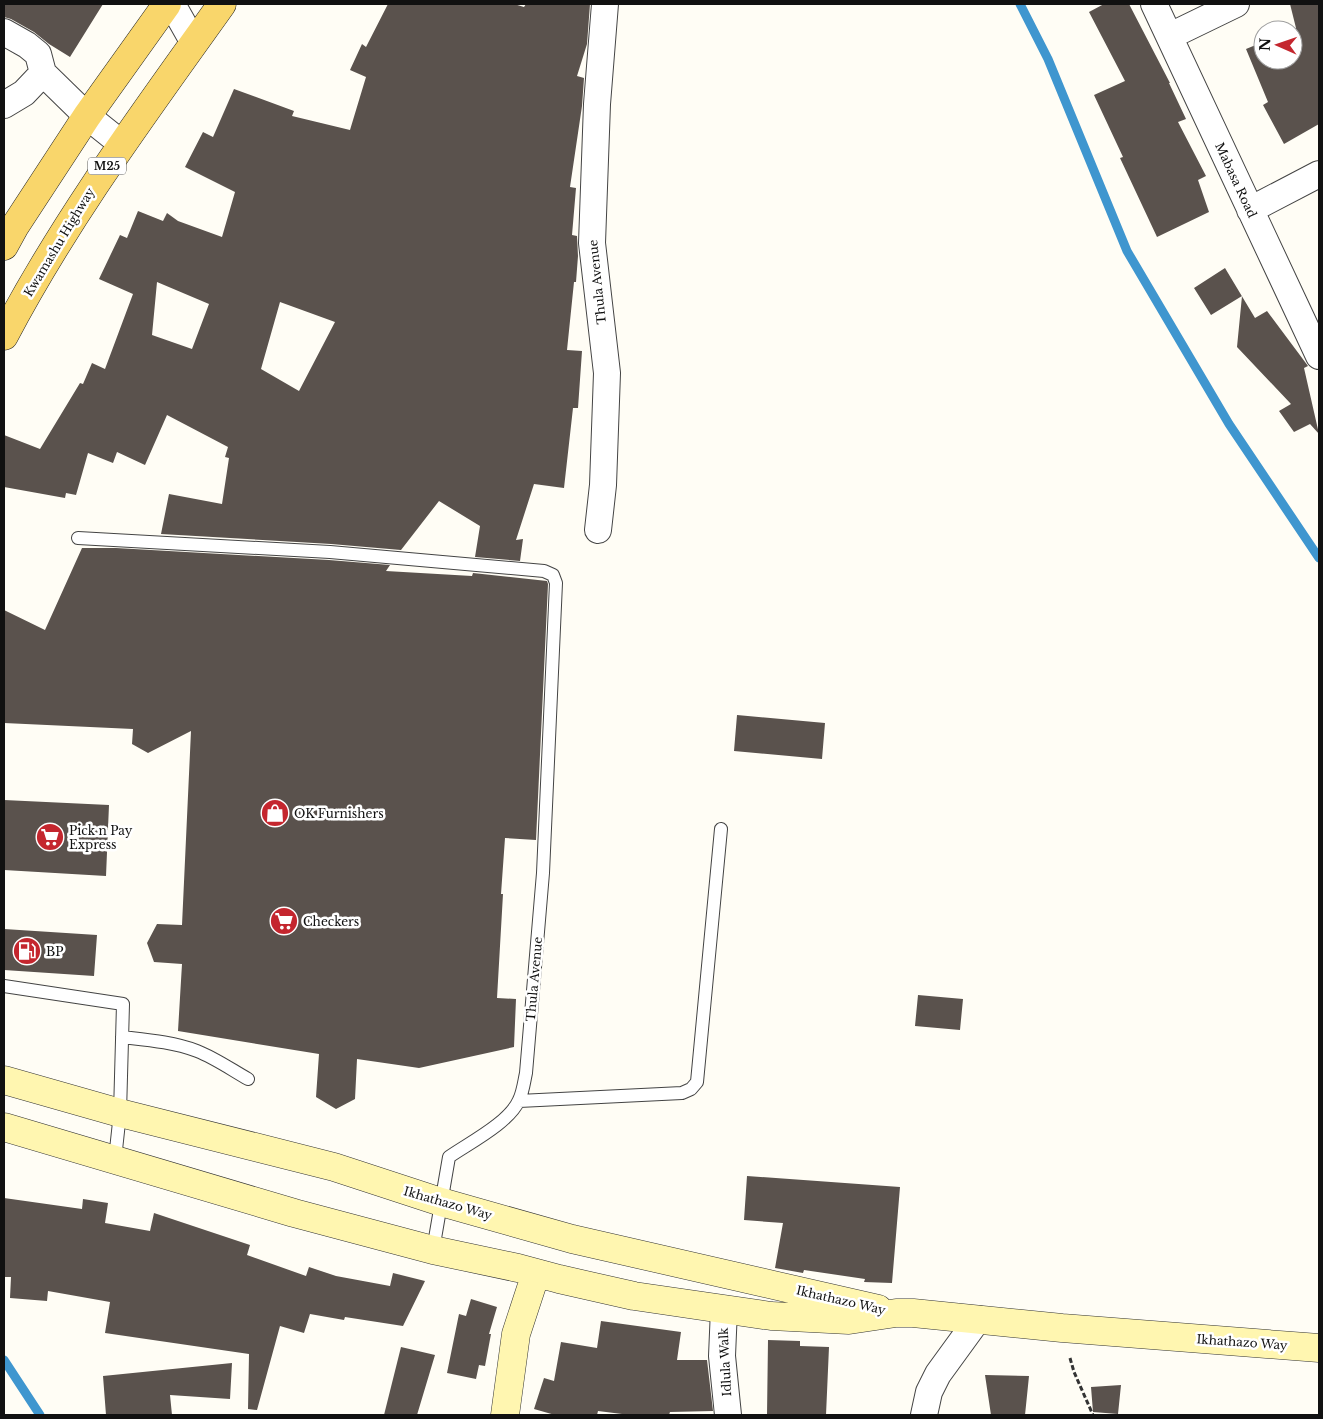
<svg xmlns="http://www.w3.org/2000/svg" width="1323" height="1419" font-family="'Libre Baskerville',serif">
<rect width="100%" height="100%" fill="#fffdf5"/>
<g fill="none" stroke-linecap="round" stroke-linejoin="round">
<path stroke="#3f96cf" stroke-width="9" d="M1020,4L1048,59L1127,251L1229,424L1319,558
M4,1360L40,1415"/>
</g>
<path fill="#5a524d" fill-rule="evenodd" d="M4,4H103L70,57L49,44L34,32L11,19L4,17Z
M388,4H514L524,7L526,4H590L587,44L577,76L584,78L582,106L570,187L576,188L572,235L577,236L578,256L576,282H574L567,350L582,351L578,408H573L564,488L534,484L516,540L523,539L520,561L475,557L480,526L439,501L401,550L331,544L161,534L169,494L222,504L229,458L225,457L228,447L167,415L145,465L117,452L113,463L88,453L76,495L66,493L65,498L4,487V435L40,449L80,383L83,384L92,363L105,369L133,294L99,279L120,235L127,238L138,211L163,221L167,213L178,221L222,237L235,192L185,167L203,132L213,137L234,89L294,111L292,116L350,130L366,77L350,70L362,44L366,47ZM157,282L209,304L192,349L152,335ZM280,302L335,322L299,391L261,369Z
M1104,4H1129L1170,83H1169L1186,119L1178,122L1206,176L1198,180L1209,212L1157,237L1120,158L1123,157L1094,95L1125,81L1089,12Z
M1290,4H1319V124L1284,144L1263,105L1268,102L1246,49L1263,42V60H1293L1292,30L1296,28Z
M1225,268L1255,318L1267,311L1308,366L1304,368L1319,434L1310,424L1294,432L1279,411L1291,404L1237,347L1242,296L1211,315L1194,288Z
M82,548H116L329,560L390,565L386,571L472,576L473,573L547,581L548,584L536,840L505,838L501,894H503L497,998L516,999L514,1047L419,1068L357,1059L355,1099L336,1109L316,1097L319,1054L178,1031L182,964L154,962L147,943L157,924L182,925L191,731L148,753L132,744L133,729L4,723V610L45,630Z
M737,715L825,723L822,759L734,751Z
M4,800L109,805L106,876L4,870Z
M4,929L97,935L94,976L4,970Z
M918,995L963,999L960,1030L915,1026Z
M747,1176L900,1187L892,1283L864,1282L865,1279L804,1270L803,1273L775,1268L783,1223L744,1220Z
M4,1198L82,1209L83,1199L108,1203L105,1223L150,1231L154,1213L250,1245L247,1255L306,1276L309,1267L336,1276L390,1286L393,1273L425,1281L403,1326L345,1317L344,1320L310,1314L304,1333L280,1326L257,1410L248,1409L249,1354L105,1333L110,1302L48,1291L47,1301L10,1298L11,1277H4Z
M471,1299L497,1307L489,1334H491L485,1366L479,1365L476,1379L447,1373L459,1314L466,1316Z
M601,1321L681,1332L677,1360H707L713,1411L670,1412L669,1415H630L598,1411L597,1415H555L534,1409L544,1378L554,1381L561,1342L597,1348Z
M768,1340L800,1341V1346L829,1347L826,1415H767Z
M401,1347L435,1355L417,1415H384Z
M232,1363L230,1399L170,1395L172,1415H106L103,1376Z
M985,1375L1029,1376L1025,1415H991Z
M1121,1385L1118,1414L1093,1412L1091,1387Z"/>
<g fill="none" stroke-linecap="round" stroke-linejoin="round">
<defs>
<path id="lane" d="M78,538L330,552L544,571L553,575L556,583L543,873L526,1073C524,1082 523,1092 519,1100C509,1123 469,1143 449,1157L433,1250
M4,986L123,1004L120,1113L115,1159
M122,1037C148,1040 173,1042 197,1051C215,1058 232,1070 248,1079
M519,1101L682,1093L691,1089L697,1082L721,829"/>
<path id="street" d="M172,4L194,43
M1154,4L1319,356
M4,32L27,45L38,54L43,73L87,116L122,144
M1170,36L1236,4
M4,105L24,93L43,73
M1250,210L1319,174
M598,530L603,485L607,373L592,243L597,104L605,4
M724,1309L722,1356L728,1415
M924,1415L929,1392L938,1374L978,1319"/>
<path id="secondary" d="M4,1080L120,1113L334,1167L441,1202L572,1239L878,1309
M4,1127L294,1213L433,1250L518,1268L559,1279L634,1296L771,1316L849,1320L896,1313H913L1062,1328L1319,1348
M505,1415L516,1334L536,1273"/>
<path id="primary" d="M4,246L15,226L87,116L167,4
M4,336C66,218 145,112 222,4"/>
</defs>
<use href="#lane" stroke="#444" stroke-width="14"/>
<use href="#street" stroke="#444" stroke-width="28"/>
<use href="#secondary" stroke="#333" stroke-width="29"/>
<use href="#primary" stroke="#222" stroke-width="29"/>
<path stroke="#333" stroke-width="3" stroke-dasharray="5 2.5" stroke-linecap="butt" d="M1070,1358L1074,1372L1093,1415"/>
<use href="#lane" stroke="#fff" stroke-width="12"/>
<use href="#street" stroke="#fff" stroke-width="26"/>
<use href="#secondary" stroke="#fff6b0" stroke-width="28"/>
<use href="#primary" stroke="#f9d66b" stroke-width="28"/>
</g>
<defs>
<symbol id="shop-disc" viewBox="-11 -11 22 22"><circle r="9.5" fill="#c4262e" stroke="#fff"/><path d="M-5-2.5h2.3a2.7 3.5 0 0 1 5.4 0H5L5.5 6h-11ZM-1.5-2.5h3a1.5 2.3 0 0 0-3 0Z" fill="#fff"/></symbol>
<symbol id="supermarket-disc" viewBox="-11 -11 22 22"><circle r="9.5" fill="#c4262e" stroke="#fff"/><path d="M-6-5.5h2.5l.6 2H6L4.5 2H-2.5L-4.4-4H-6ZM-1.5 3.2a1.3 1.3 0 1 0 .1 0ZM3 3.2a1.3 1.3 0 1 0 .1 0Z" fill="#fff"/></symbol>
<symbol id="fuel-disc" viewBox="-11 -11 22 22"><circle r="9.5" fill="#c4262e" stroke="#fff"/><path d="M-5.5-6h7V0h2V4h1.3V-2.5L3-4.5l.8-.8L6-3V5H2.5V1h-1V6h-7ZM-4.2-4.7v3.2H.2V-4.7Z" fill="#fff"/></symbol>
</defs>
<g fill-rule="evenodd">
<use href="#shop-disc" x="259" y="797" width="32" height="32"/>
<use href="#supermarket-disc" x="34" y="821" width="32" height="32"/>
<use href="#supermarket-disc" x="268" y="905" width="32" height="32"/>
<use href="#fuel-disc" x="11" y="935" width="32" height="32"/>
</g>
<g text-anchor="middle" dominant-baseline="central" stroke-width="5" stroke-linejoin="round" paint-order="stroke">
<rect fill="#fff" stroke="#585858" stroke-width="1" x="88" y="157.5" width="38" height="17" rx="4"/>
<g font-size="11" font-weight="bold" fill="#111">
<text x="107" y="166">M25</text>
</g>
<g font-size="12" fill="#111" stroke="#fff">
<text transform="translate(1236 180) rotate(65)">Mabasa Road</text>
<text transform="translate(59 242) rotate(-59)">Kwamashu Highway</text>
<text transform="translate(597 282) rotate(-96)">Thula Avenue</text>
<text transform="translate(534 979) rotate(-85)">Thula Avenue</text>
<text transform="translate(448 1203) rotate(16)">Ikhathazo Way</text>
<text transform="translate(841 1300) rotate(13)">Ikhathazo Way</text>
<text transform="translate(1242 1342) rotate(4)">Ikhathazo Way</text>
<text transform="translate(725 1362) rotate(-93)">Idlula Walk</text>
</g>
<g font-size="12" fill="#111" stroke="#fff" text-anchor="start">
<text x="294" y="813">OK Furnishers</text>
<text x="69" y="830">Pick n Pay<tspan x="69" dy="14">Express</tspan></text>
<text x="303" y="921">Checkers</text>
<text x="46" y="951">BP</text>
</g>
</g>
<rect width="1323" height="1419" fill="none" stroke="#111111" stroke-width="10"/>
<g transform="translate(1278 45) rotate(272)"><circle r="24" fill="#ffffff" stroke="#a0a0a0"/>
<path d="M0-4L9 19L0 12L-9 19Z" fill="#c4262e"/>
<text y="-8" font-size="14" font-weight="bold" text-anchor="middle" fill="#111111">N</text>
</g>
</svg>
